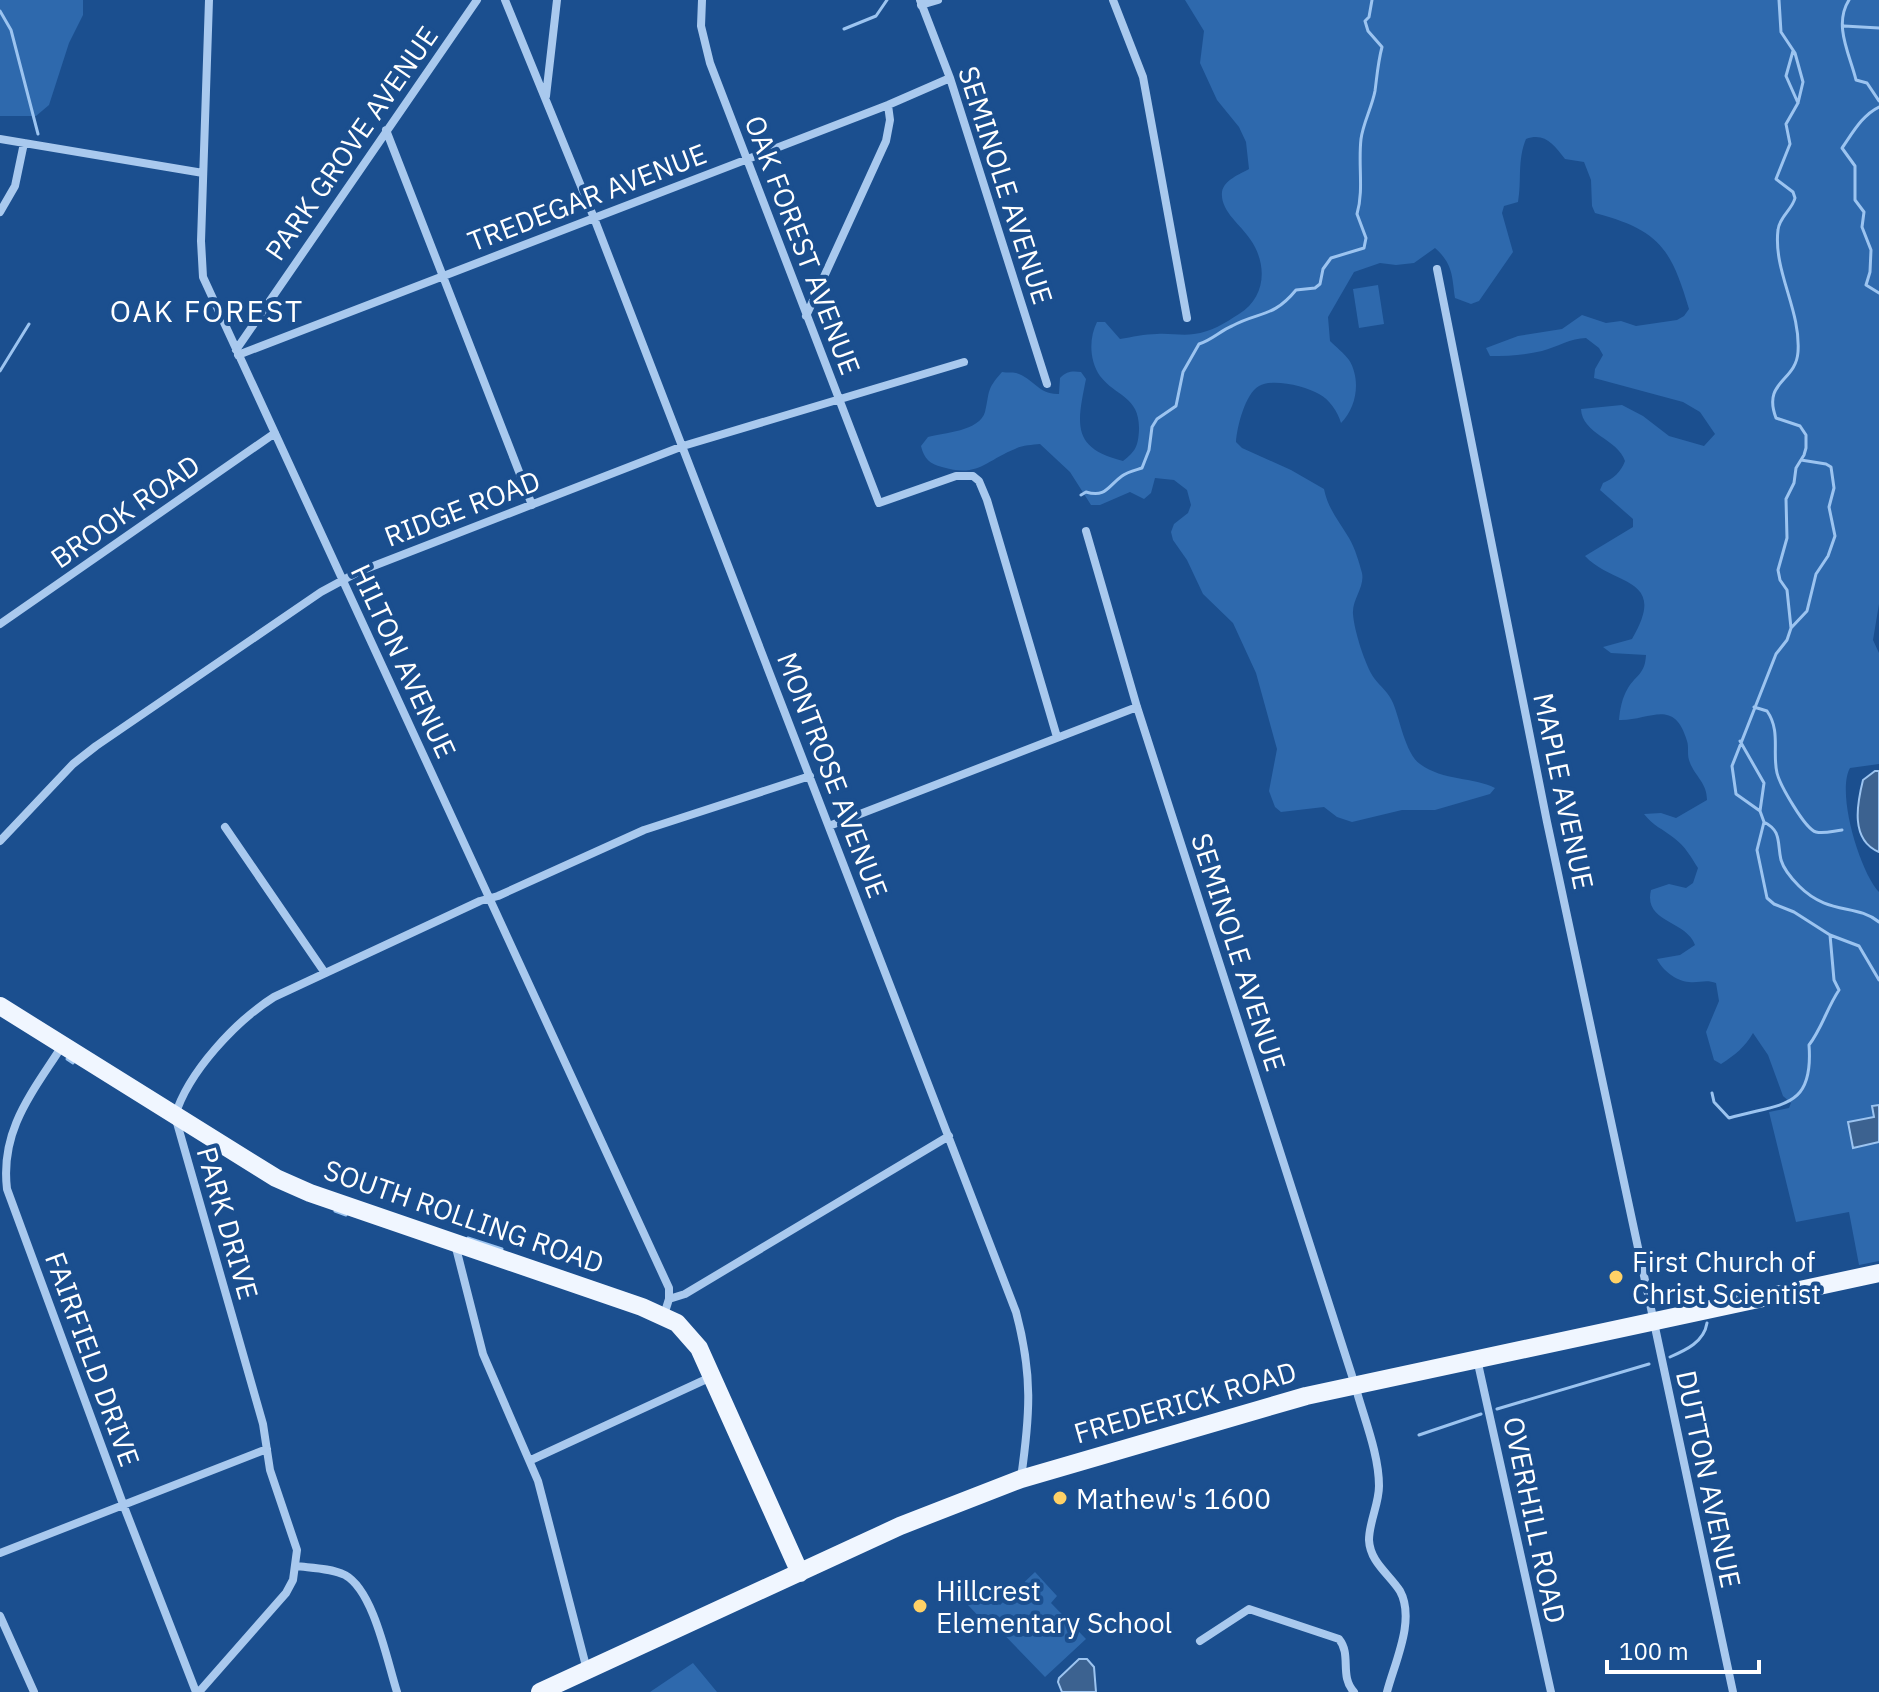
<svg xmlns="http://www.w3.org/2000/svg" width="1879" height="1692" font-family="'IBM Plex Sans',sans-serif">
<rect width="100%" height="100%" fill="#1b4f8f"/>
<path fill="#2e69ad" d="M0,0H83V15L69,43L49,105L36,116H0Z
M1185,0H1879V604L1873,640L1879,653V764L1850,768C1836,793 1860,872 1879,892V1261L1859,1265L1849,1212L1796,1222L1769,1112L1789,1108L1791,1103L1783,1096L1768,1055L1753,1033C1745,1047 1735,1055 1721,1064L1714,1060L1706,1032L1719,1001L1716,983C1706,979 1700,983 1689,982C1676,981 1662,970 1657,959L1680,955L1695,945C1686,920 1643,923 1651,890L1669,884L1686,888L1693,883L1698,868C1691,857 1685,846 1674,838C1663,829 1653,826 1644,814L1661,813L1676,818L1707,800C1707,782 1694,776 1689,760C1687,754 1689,747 1687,741C1674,697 1650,721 1619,720C1620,709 1622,698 1628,688C1637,674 1645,674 1646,655L1611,653L1603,647L1632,639C1669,576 1614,587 1585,556L1633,527V519L1600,490L1603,483C1613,479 1621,472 1625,461C1618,439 1582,434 1581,409L1622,405L1643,416L1669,436L1704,446L1715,434L1700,412L1683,402L1594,378L1595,369L1603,355L1599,348L1586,338C1571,338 1557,347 1542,351C1525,355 1508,356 1490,356L1486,348L1518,336L1562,329L1582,315L1606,323L1621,321L1636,326L1677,320L1684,316L1689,309C1671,248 1659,230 1595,213L1592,206L1591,180L1584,162L1565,159C1554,145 1545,132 1526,139C1517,161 1522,180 1518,202L1504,206L1502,213L1513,252L1479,301L1471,304L1455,298C1452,276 1453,264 1435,248L1414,263L1396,265L1380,263L1354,272L1328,317L1330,341C1336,347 1344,353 1349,360C1361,379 1357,407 1341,423C1338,412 1329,399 1319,394C1306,386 1272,378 1259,386C1245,394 1237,427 1236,442L1242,448L1291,470L1324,489C1328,509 1339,521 1349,538C1355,548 1359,562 1362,573C1365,587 1352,599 1353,614C1354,630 1365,665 1374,678C1380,686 1389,693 1393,703C1400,719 1405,753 1420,764C1443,781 1474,777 1495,788L1490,794L1435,810H1402L1352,822L1337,817L1324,807L1281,812L1275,807L1269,791L1277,749L1256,673L1233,623L1203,594L1187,560L1173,540L1171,532L1174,524L1188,513L1191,505L1187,490L1174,480L1155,478L1151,493L1144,499L1130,492L1100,505H1091L1070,472L1040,444C1032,445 1022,445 1015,449C985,461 978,478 942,467C930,464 924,459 921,446L928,437C943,433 980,431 985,412C990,391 986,390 1002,372C1007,373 1012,372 1016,373C1033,378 1039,395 1059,394L1060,378C1067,371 1072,371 1081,372L1086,379C1077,424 1071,448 1123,461C1136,451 1138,446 1139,430C1140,396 1116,397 1100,376C1089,360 1089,338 1097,322H1105L1120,339C1132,337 1145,334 1157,334C1169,333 1182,336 1194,334C1211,332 1225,323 1239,314C1266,298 1268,264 1250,239C1241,225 1220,211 1222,192C1224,180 1240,174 1249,169L1246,142L1239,127L1217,100L1200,63L1204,31Z
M1378,285L1384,324L1359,328L1353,289Z
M1035,1572L1057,1596L1051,1603L1086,1639L1045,1677L988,1618L983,1621L968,1605L979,1595H990L1000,1605Z
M693,1663L717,1692H650Z"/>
<path fill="#3c6290" stroke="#9cc4f0" stroke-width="2" d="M1875,771H1879V852C1850,840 1857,804 1863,780Z
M1879,1105V1142L1853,1148L1848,1122L1874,1117L1872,1106Z
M1079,1659H1087L1094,1667L1096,1692H1062L1058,1682L1059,1678Z"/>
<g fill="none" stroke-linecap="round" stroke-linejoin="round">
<path stroke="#9cc4f0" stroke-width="3" d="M1849,0C1833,25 1850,55 1856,80L1867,83L1879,101
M0,11L11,30L38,134
M1844,26L1879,28
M844,29L876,16L887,0
M1793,51L1786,76L1798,103
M1879,107C1862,115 1852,134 1842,148L1855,166V200L1864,212L1862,227L1871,250L1870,272L1866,285L1879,293
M0,371L29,324
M1081,495L1086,492C1106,498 1108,486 1122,476C1127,472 1136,470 1142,468L1149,450L1152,427L1157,419L1176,406L1183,372L1199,344C1212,340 1220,331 1232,326C1260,311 1273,318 1296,290L1315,288L1320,284L1323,269L1331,258L1364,248L1366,238L1357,214C1364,190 1358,165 1361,139C1363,123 1372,107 1375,91C1377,76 1378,62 1382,47L1368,31L1365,21L1369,17L1372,0
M1791,628L1807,611L1816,574L1828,556L1835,536L1829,507L1834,488L1831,467L1826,464L1801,460
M1754,707L1767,711C1781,731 1772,752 1777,773C1780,785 1805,829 1816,832C1824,834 1833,831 1842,830
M1740,741L1764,783L1760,811L1764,822C1782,831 1777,843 1781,860C1784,870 1792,879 1799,886C1829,916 1856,903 1879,922
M1760,811L1736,794L1732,766L1776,654L1787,640L1791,628L1787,590L1780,580L1778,570L1787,538L1786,499L1794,483L1796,468L1804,455L1806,448V435L1800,426L1776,418C1762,381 1796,382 1798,352C1801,310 1773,271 1778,230C1779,217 1792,210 1795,198L1793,192L1776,179L1790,144L1786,124L1798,103L1803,82L1795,53L1781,32L1779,0
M1764,822L1757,850L1767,898L1774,904L1794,912L1830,935L1859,946L1879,980
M67,1059L73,1063
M1712,1093L1714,1102L1729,1118C1779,1103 1814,1111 1809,1045C1822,1028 1827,1008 1839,990L1834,980L1830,935
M335,1211L346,1215
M468,1238L502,1249
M1670,1357C1686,1350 1704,1342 1707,1323
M1497,1409L1649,1364
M1419,1435L1481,1414"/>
<path stroke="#a9c9ee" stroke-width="8" d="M209,0L201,241L203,277L669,1288V1299L664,1315
M505,0L594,218L1016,1312C1033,1375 1030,1415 1021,1478
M702,0L701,26L710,63L879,503L956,476H973L979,481L987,500L1057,737
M920,0L950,78L1047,384
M1113,0L1143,77L1187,318
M921,5L938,0
M546,96L557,0
M386,130L532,505
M0,139L203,173
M0,212L15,186L24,143
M1437,269L1547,822L1733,1692
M806,316L886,141L890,120L888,105
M236,350L477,0
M238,355L888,105L950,78
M1086,531L1137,707L1355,1385C1363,1416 1379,1453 1379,1486C1379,1504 1369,1522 1369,1540C1370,1562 1389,1574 1400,1591C1416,1620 1394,1664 1387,1692
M0,624L275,433
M829,826L1137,707
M225,827L325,973
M0,841L73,764L96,746L321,592L358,572L683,446L964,362
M62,1046C32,1093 0,1130 7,1189L123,1504L196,1692
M455,1244L483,1354L538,1481L587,1670
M669,1299L685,1294L949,1136
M1477,1359L1551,1692
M531,1460L711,1377
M0,1553L267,1449
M296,1566C312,1568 330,1568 345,1575C374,1591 387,1661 397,1692
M0,1616L34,1692
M1200,1641L1249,1609L1339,1639C1352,1655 1339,1676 1354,1692
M199,1692L286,1593L293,1580L297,1550L270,1470L263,1424L175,1116C188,1072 236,1021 274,997L480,901L498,896L644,830L810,776"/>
<path stroke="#f0f6ff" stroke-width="18" d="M0,1006L276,1178L310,1193L642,1307L677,1323L699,1348L800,1573
M540,1692L900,1526L1021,1479L1306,1396L1879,1273"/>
</g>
<g fill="#ffd166" stroke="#1b4f8f" stroke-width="3">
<circle cx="1616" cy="1277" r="8"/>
<circle cx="1060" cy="1498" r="8"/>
<circle cx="920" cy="1606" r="8"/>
</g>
<g text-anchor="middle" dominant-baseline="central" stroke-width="8" stroke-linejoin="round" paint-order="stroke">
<g font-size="28" fill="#fff" stroke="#1b4f8f">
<text transform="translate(351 143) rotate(-55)">PARK GROVE AVENUE</text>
<text transform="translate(1006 185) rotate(72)">SEMINOLE AVENUE</text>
<text transform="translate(587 197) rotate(-21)">TREDEGAR AVENUE</text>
<text transform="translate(803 245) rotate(69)">OAK FOREST AVENUE</text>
<text transform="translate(462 508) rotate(-21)">RIDGE ROAD</text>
<text transform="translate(125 511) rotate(-35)">BROOK ROAD</text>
<text transform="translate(404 661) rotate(65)">HILTON AVENUE</text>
<text transform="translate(833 775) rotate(69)">MONTROSE AVENUE</text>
<text transform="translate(1564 791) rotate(78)">MAPLE AVENUE</text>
<text transform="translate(1239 952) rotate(72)">SEMINOLE AVENUE</text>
<text transform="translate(464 1216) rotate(19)">SOUTH ROLLING ROAD</text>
<text transform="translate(228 1223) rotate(74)">PARK DRIVE</text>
<text transform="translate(93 1359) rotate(70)">FAIRFIELD DRIVE</text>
<text transform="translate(1185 1402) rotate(-16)">FREDERICK ROAD</text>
<text transform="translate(1709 1479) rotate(78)">DUTTON AVENUE</text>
<text transform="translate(1535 1520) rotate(78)">OVERHILL ROAD</text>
</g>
<g font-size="28" fill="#fff" stroke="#1b4f8f" text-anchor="start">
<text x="1632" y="1261">First Church of<tspan x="1632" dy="32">Christ Scientist</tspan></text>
<text x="1076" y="1498">Mathew's 1600</text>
<text x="936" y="1590">Hillcrest<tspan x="936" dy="32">Elementary School</tspan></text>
</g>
<g font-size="30" letter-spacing="2" fill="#fff" stroke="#1b4f8f">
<text x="207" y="310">OAK FOREST</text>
</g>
</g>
<path d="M1607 1660v12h152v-12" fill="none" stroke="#ffffff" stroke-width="4"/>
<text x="1619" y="1660" font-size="24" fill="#ffffff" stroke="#1b4f8f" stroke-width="6" paint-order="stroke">100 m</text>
</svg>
